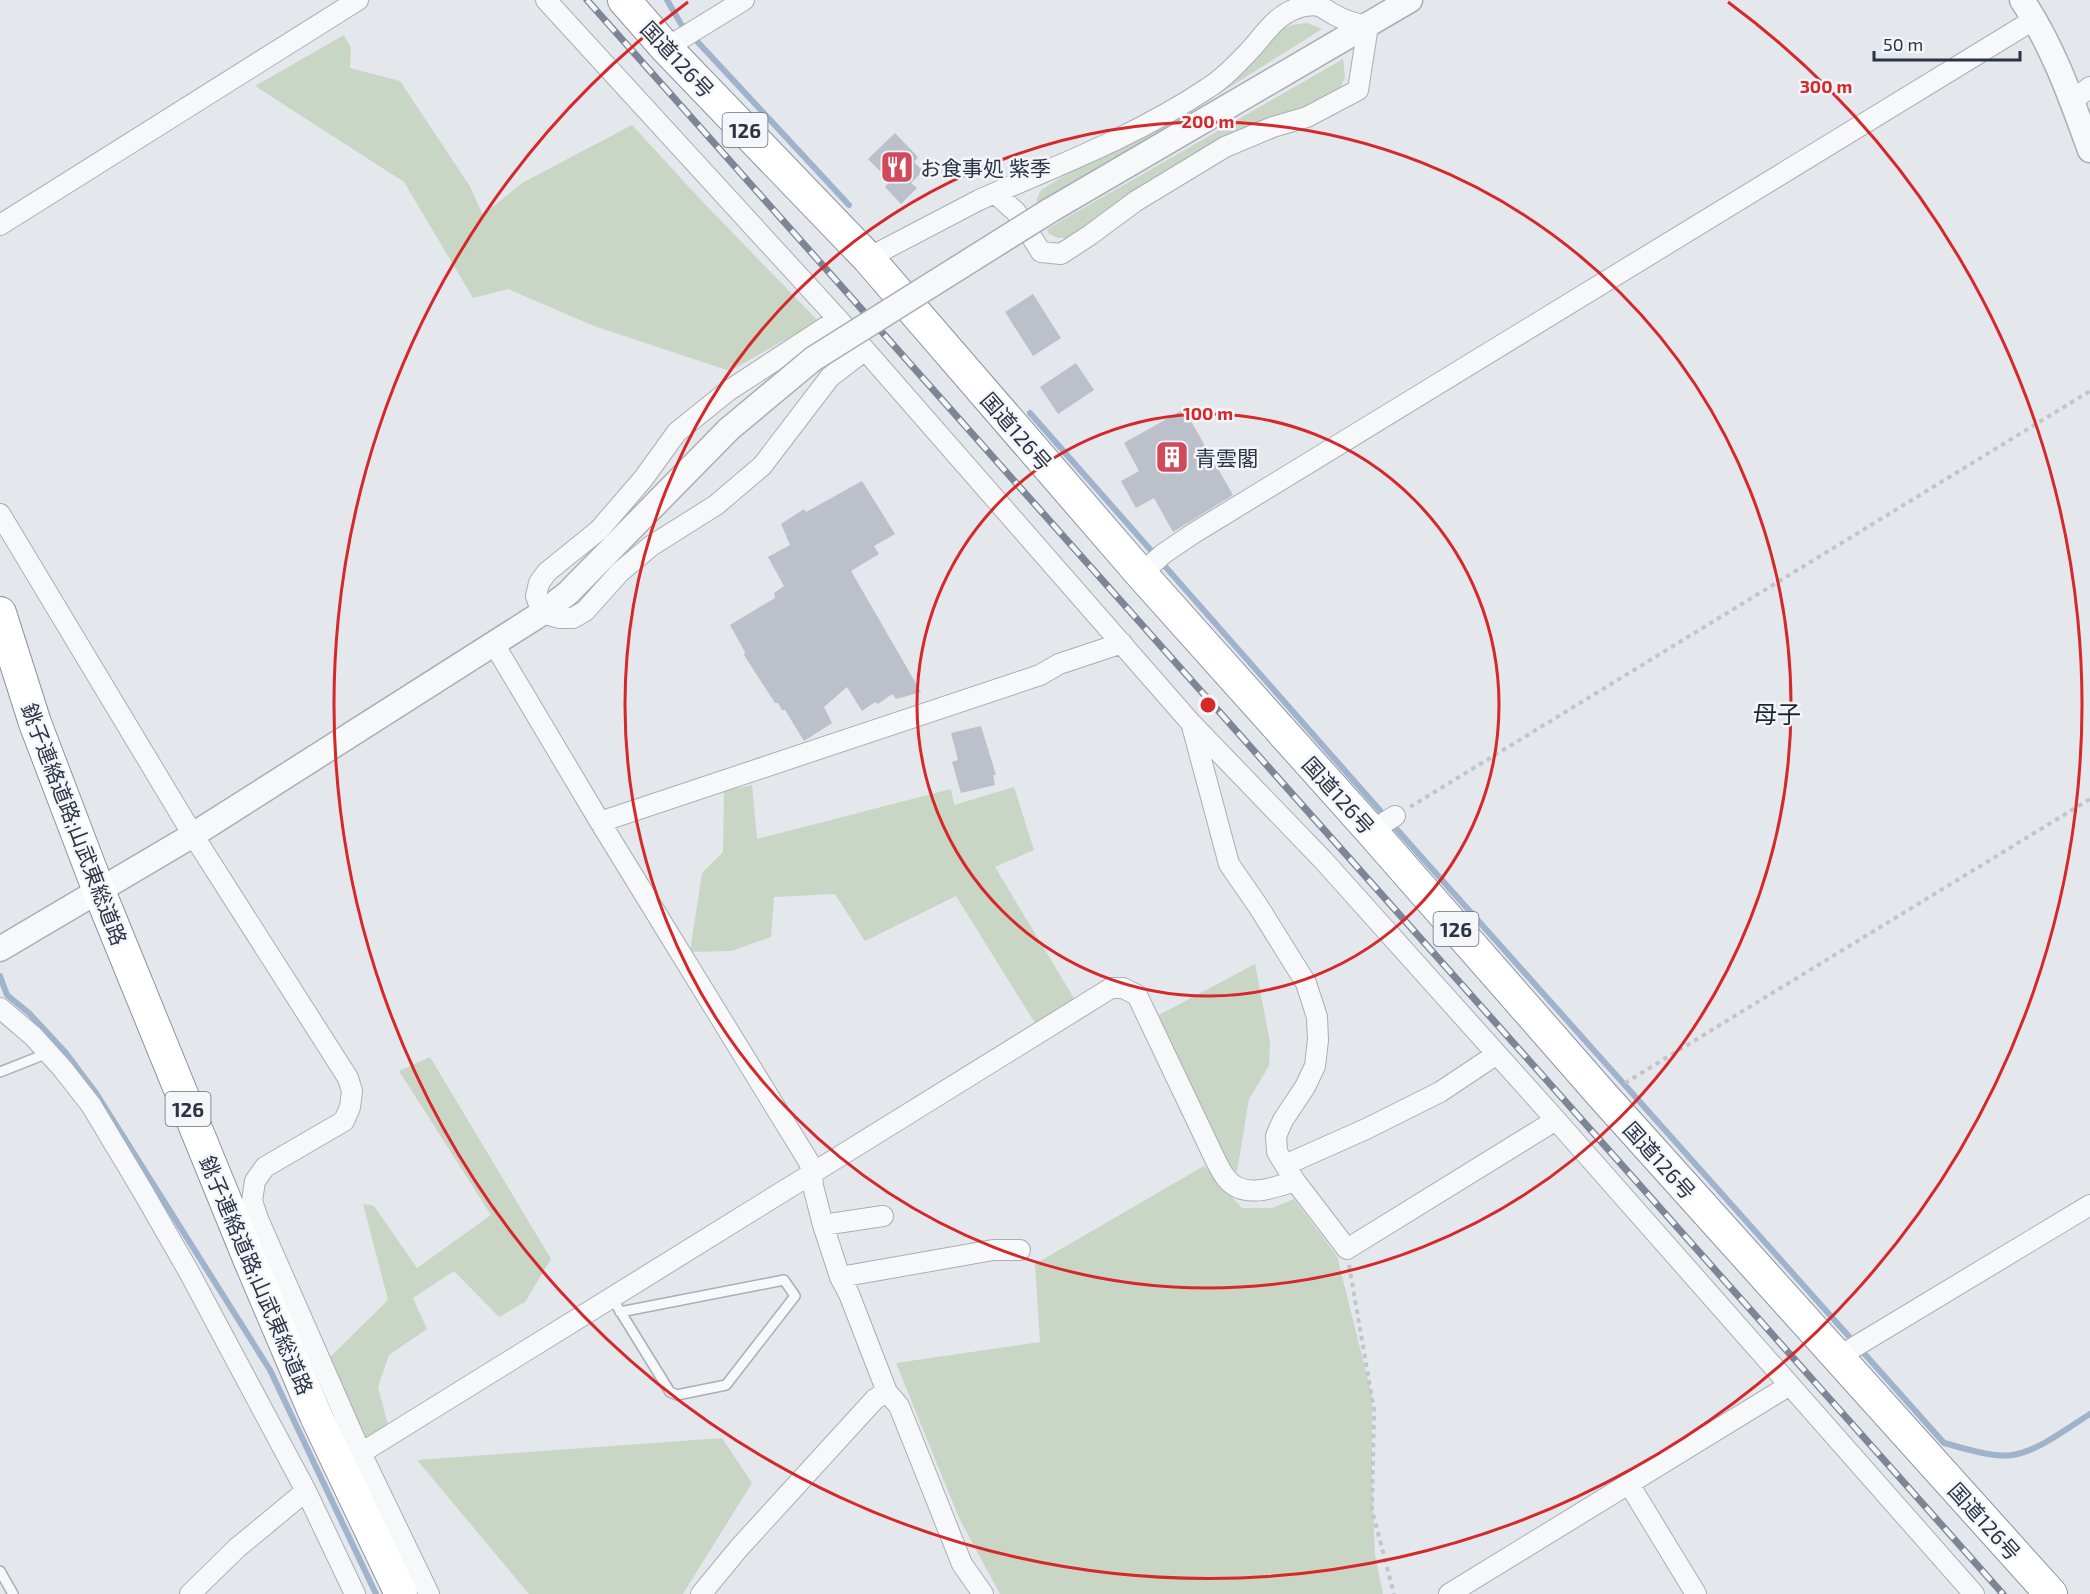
<svg xmlns="http://www.w3.org/2000/svg" width="2090" height="1594" font-family="'Exo 2','Noto Sans JP',sans-serif">
<rect width="100%" height="100%" fill="#e4e7ec"/>
<path fill="#c9d6c5" d="M1307,23L1322,29L1037,209V198L1041,190L1091,159L1278,31L1292,25Z
M344,35L351,48L350,68L400,81L469,185L483,215L522,183L632,125L699,198L818,321L730,371L594,326L508,289L473,298L404,182L255,86Z
M1343,59L1345,78L1338,91L1071,238H1058L1049,234L1047,229Z
M752,785L757,839L951,789L954,805L1014,787L1034,850L995,867L1075,1000L1035,1023L956,896L865,941L835,894L774,897L771,937L731,951L690,952L702,873L723,852L724,791Z
M1255,964L1270,1042L1269,1066L1249,1099L1237,1172L1223,1162L1157,1016Z
M430,1057L551,1259L525,1302L499,1317L454,1271L413,1298L427,1329L389,1355L378,1387L390,1432L343,1456L310,1377L388,1300L363,1204L374,1206L417,1268L491,1215L399,1071Z
M1204,1166L1242,1208H1272L1294,1199L1337,1256L1372,1396V1484L1375,1555L1383,1594H1000L959,1518L896,1363L1040,1342L1035,1264Z
M722,1438L752,1483L683,1594H529L417,1460Z"/>
<g fill="none" stroke-linecap="round" stroke-linejoin="round">
<path stroke="#9fb4cc" stroke-width="6" d="M667,0L681,24L849,205
M1030,413L1384,815L1944,1443C1963,1448 1993,1458 2012,1455C2037,1452 2069,1427 2090,1414
M0,976L7,995L29,1013L66,1053L96,1093L270,1370L376,1594"/>
</g>
<path fill="#bbc0ca" d="M895,133L918,157L914,162L923,171L911,183L917,188L901,204L885,187L890,181L868,159Z
M1033,294L1061,338L1033,356L1005,312Z
M1076,363L1094,390L1058,414L1040,387Z
M1184,409L1233,495L1173,532L1154,498L1136,508L1121,481L1139,471L1124,443Z
M862,481L895,534L874,546L879,554L851,571L921,692L896,699L892,694L878,704L875,702L862,711L847,687L824,707L832,723L804,741L785,710H782L778,703H775L744,655L745,652L730,625L775,598L774,593L784,586L768,557L790,545L781,524L804,509L806,512Z
M981,726L996,775H993L995,785L961,793L952,762L958,760L951,733Z"/>
<g fill="none" stroke-linecap="round" stroke-linejoin="round">
<defs>
<path id="service" d="M0,1072L48,1053
M612,1298L670,1392L677,1395L726,1385L795,1296L784,1280L620,1312
M0,1571L13,1594"/>
<path id="minor" d="M546,0L838,319L1191,723L1323,860L1556,1120L1974,1594
M666,48L744,0
M2072,101L2090,87
M0,225L358,0
M868,258L979,200C1059,165 1136,136 1208,88C1224,78 1239,62 1252,48C1266,32 1275,17 1295,9C1300,7 1312,4 1318,6C1323,7 1329,12 1333,14C1345,21 1355,24 1368,26L1358,90L1307,117L1273,127L1225,147L1136,201L1090,235L1061,254L1041,252L1016,212L995,193
M838,319L728,391L677,432L643,479L599,530L547,572L539,583L536,596L542,613L559,618H573L585,611L620,572L651,546L716,505L762,466L830,377L865,350
M0,514L193,835L348,1078L352,1091L350,1107L344,1121L265,1167L255,1181L252,1201L258,1219L361,1453L429,1594
M1141,574L1163,554L1194,533L2035,19
M494,644L600,822L809,1162L812,1172L813,1186L823,1225L840,1277L849,1294L887,1392L899,1406L962,1564L983,1594
M1192,726L1229,864L1258,906L1306,983L1317,1017L1318,1040L1315,1066L1305,1087L1283,1120L1276,1136L1277,1152L1295,1181L1347,1249L1556,1120
M600,822L1040,675L1059,664L1122,643
M1371,831L1395,816
M0,1008L33,1036L62,1068L91,1105L142,1190L189,1272L306,1491L355,1594
M1285,1165L1366,1129L1440,1092L1497,1054
M823,1225L883,1216
M840,1277L993,1250H1020
M1838,1357L2090,1205
M361,1453L1111,988H1123L1137,995L1216,1161C1219,1167 1222,1173 1226,1178C1243,1200 1273,1188 1295,1181
M1629,1484L1696,1594
M190,1594L237,1548L306,1491
M701,1594L739,1548L875,1399L887,1392
M1449,1594L1790,1385"/>
<path id="tertiary" d="M2022,0C2053,46 2071,98 2090,150
M1049,211L1410,0
M0,949L193,835L542,613L568,593L729,429"/>
<path id="trunk" d="M624,0L666,48L868,258L1141,574L1371,831L1603,1096L2051,1594
M0,613L35,723L99,891L250,1261L316,1416L401,1594"/>
</defs>
<use href="#service" stroke="#a9aeb7" stroke-width="12"/>
<use href="#minor" stroke="#a9aeb7" stroke-width="22"/>
<use href="#tertiary" stroke="#a9aeb7" stroke-width="27"/>
<use href="#trunk" stroke="#8b94a3" stroke-width="34"/>
<path stroke="#c2c5cb" stroke-width="4" stroke-dasharray="4.5 4.5" stroke-linecap="butt" d="M1410,807L2090,391
M1625,1083L2090,799
M1349,1265L1374,1410L1372,1510L1394,1594"/>
<use href="#service" stroke="#f7f8fa" stroke-width="9"/>
<use href="#minor" stroke="#f7f8fa" stroke-width="20"/>
<use href="#tertiary" stroke="#f7f8fa" stroke-width="24"/>
<use href="#trunk" stroke="#fff" stroke-width="32"/>
<defs>
<path id="rail" d="M587,0L2003,1594"/>
</defs>
<use href="#rail" stroke="#7d8696" stroke-width="7"/>
<use href="#rail" stroke="#f4f6f9" stroke-width="4.5" stroke-dasharray="14" stroke-linecap="butt"/>
<defs>
<path id="tertiary-bridge" d="M729,429L813,359L1049,211"/>
</defs>
<use href="#tertiary-bridge" stroke="#a9aeb7" stroke-width="27" stroke-linecap="butt"/>
<use href="#tertiary-bridge" stroke="#f7f8fa" stroke-width="24"/>
</g>
<g fill="none" stroke="#d62828" stroke-width="3">
<circle cx="1208" cy="705" r="291"/>
<circle cx="1208" cy="705" r="583"/>
<path d="M1728 2A874 874 0 1 1 688 2"/>
</g>
<defs>
<symbol id="restaurant-square" viewBox="-11 -11 22 22"><rect x="-9" y="-9" width="18" height="18" rx="4" fill="#d1495b" stroke="#f4f6f9"/><path d="M-5-6h1v4h1v-4h1v4h1v-4h1v5L-1.5 .5V6h-2V.5L-5-1ZM5-6V6H3V1.5H1.5Q1.5-4 5-6Z" fill="#fff"/></symbol>
<symbol id="building-square" viewBox="-11 -11 22 22"><rect x="-9" y="-9" width="18" height="18" rx="4" fill="#d1495b" stroke="#f4f6f9"/><path d="M-4-6H4V6H1V3H-1V6H-4ZM-2.5-4.3h1.7v1.8h-1.7ZM.8-4.3h1.7v1.8H.8ZM-2.5-1h1.7V.8h-1.7ZM.8-1h1.7V.8H.8Z" fill="#fff"/></symbol>
</defs>
<g fill-rule="evenodd">
<use href="#restaurant-square" x="878" y="148" width="38" height="38"/>
<use href="#building-square" x="1153" y="438" width="38" height="38"/>
</g>
<g text-anchor="middle" dominant-baseline="central" stroke-width="5" stroke-linejoin="round" paint-order="stroke">
<g fill="#f4f6f9" stroke="#676e7b" stroke-width="1.5">
<rect x="722.5" y="113" width="45" height="34" rx="4.5"/>
<rect x="1433.5" y="912" width="45" height="34" rx="4.5"/>
<rect x="165.5" y="1092" width="45" height="34" rx="4.5"/>
</g>
<g font-size="20" font-weight="bold" fill="#2b3445">
<text x="745" y="130">126</text>
<text x="1456" y="929">126</text>
<text x="188" y="1109">126</text>
</g>
<g font-size="21" fill="#2b3445" stroke="#f4f6f9">
<text transform="translate(678 59) rotate(47)">国道126号</text>
<text transform="translate(1017 431) rotate(49)">国道126号</text>
<text transform="translate(1339 795) rotate(48)">国道126号</text>
<text transform="translate(75 824) rotate(69)">銚子連絡道路;山武東総道路</text>
<text transform="translate(1660 1160) rotate(48)">国道126号</text>
<text transform="translate(257 1275) rotate(67)">銚子連絡道路;山武東総道路</text>
<text transform="translate(1985 1521) rotate(48)">国道126号</text>
</g>
<g font-size="21" fill="#2b3445" stroke="#f4f6f9" text-anchor="start">
<text x="920" y="167">お食事処 紫季</text>
<text x="1195" y="457">青雲閣</text>
</g>
<g font-size="24" fill="#1d2536" stroke="#f4f6f9">
<text x="1777" y="713">母子</text>
</g>
</g>
<circle cx="1208" cy="705" r="9" fill="#d62828" stroke="#f4f6f9" stroke-width="3"/>
<g font-size="18" text-anchor="middle" font-weight="bold" fill="#d62828" stroke="#f4f6f9" stroke-width="5" stroke-linejoin="round" paint-order="stroke">
<text x="1826" y="93">300 m</text>
<text x="1208" y="128">200 m</text>
<text x="1208" y="420">100 m</text>
</g>
<path d="M1874 51v9h146v-9" fill="none" stroke="#2b3445" stroke-width="3"/>
<text x="1883" y="51" font-size="18" fill="#2b3445" stroke="#f4f6f9" stroke-width="4.5" paint-order="stroke">50 m</text>
</svg>
